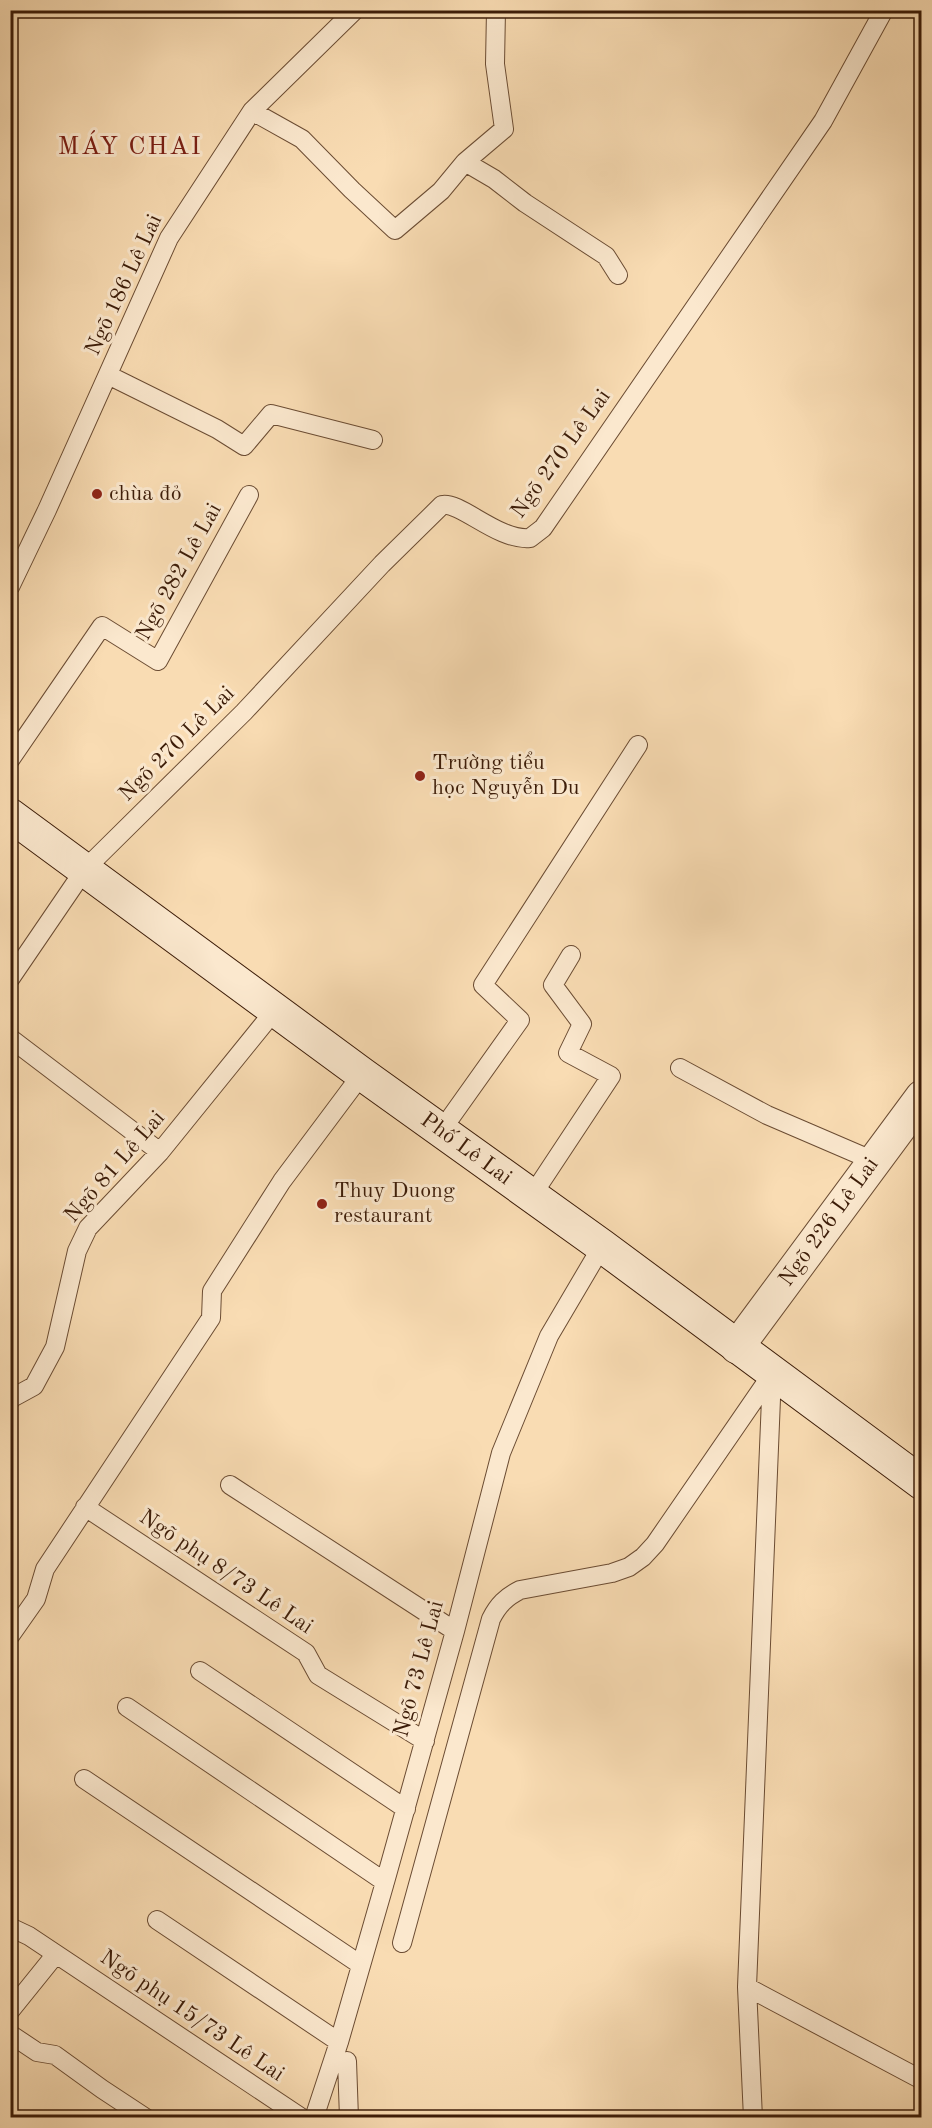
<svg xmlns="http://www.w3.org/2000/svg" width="932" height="2128" font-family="'Old Standard TT',serif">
<rect width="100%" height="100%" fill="#f9dcb3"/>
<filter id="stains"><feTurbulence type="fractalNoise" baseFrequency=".00333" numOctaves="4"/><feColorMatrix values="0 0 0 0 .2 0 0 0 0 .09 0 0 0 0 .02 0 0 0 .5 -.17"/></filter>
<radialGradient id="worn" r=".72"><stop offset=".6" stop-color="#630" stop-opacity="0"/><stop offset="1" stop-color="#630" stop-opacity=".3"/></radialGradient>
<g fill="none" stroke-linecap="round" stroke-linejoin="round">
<defs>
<path id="lane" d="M252,111L302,139L352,190L395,230L441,191L465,162L494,179L525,203L606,256L618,275
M465,162L504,129L495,64L496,10
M108,375L217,429L244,446L271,414L373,440
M10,587L47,510L169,238L252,111L355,10
M10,760L102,626L158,661L249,495
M10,979L85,869L244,712L382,564L442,505C460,501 498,541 530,538L543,528L823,121L884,10
M10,1038L160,1152
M680,1068L767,1115L874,1161
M441,1131L520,1020L483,985L638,745
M531,1197L611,1076L568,1053L582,1024L553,985L571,955
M10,1401L12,1398L34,1386L55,1347L77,1251L88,1228L160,1152L275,1010
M230,1485L455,1631
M85,1507L306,1653L318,1675L425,1741
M10,1636L36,1599L45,1569L211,1318L212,1291L282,1181L362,1074
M200,1671L406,1809
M127,1707L385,1882
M84,1779L361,1965
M157,1920L339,2042
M10,1927L29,1936L302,2118
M402,1943L491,1619C498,1605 506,1597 520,1590L612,1573L629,1567L643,1557L655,1544L772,1374
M747,1987L922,2080
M10,2011L56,1954
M10,2034L37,2052L55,2055L102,2089L146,2118
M347,2061L349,2118
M314,2118L339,2042L385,1882L455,1631L501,1453L549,1336L602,1246
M753,2118L747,1987L772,1374"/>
<path id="street" d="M737,1347L922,1097"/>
<path id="secondary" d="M10,815L362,1074L602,1246L922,1483"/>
</defs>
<use href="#lane" stroke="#6b4c33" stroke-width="20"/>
<use href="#street" stroke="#6b4c33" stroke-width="35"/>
<use href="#secondary" stroke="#3c1c08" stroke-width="35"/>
<use href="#lane" stroke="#fbe8ce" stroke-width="18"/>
<use href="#street" stroke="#fbe8ce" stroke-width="33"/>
<use href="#secondary" stroke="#fbe8ce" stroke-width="33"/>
</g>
<g fill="#8f2418" stroke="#fbe8ce" stroke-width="2">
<circle cx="97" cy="494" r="6"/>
<circle cx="420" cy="776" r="6"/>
<circle cx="322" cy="1204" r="6"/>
</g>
<g text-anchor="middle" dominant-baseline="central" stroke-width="6" stroke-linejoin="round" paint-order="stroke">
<g font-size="22" fill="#3c1c08" stroke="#fbe8ce">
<text transform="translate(124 285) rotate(-65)">Ngõ 186 Lê Lai</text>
<text transform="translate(561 454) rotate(-54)">Ngõ 270 Lê Lai</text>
<text transform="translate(179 572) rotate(-61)">Ngõ 282 Lê Lai</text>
<text transform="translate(177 744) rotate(-45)">Ngõ 270 Lê Lai</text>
<text transform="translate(466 1149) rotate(36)">Phố Lê Lai</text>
<text transform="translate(115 1167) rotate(-49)">Ngõ 81 Lê Lai</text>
<text transform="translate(829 1222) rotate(-54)">Ngõ 226 Lê Lai</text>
<text transform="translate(226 1572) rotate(34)">Ngõ phụ 8/73 Lê Lai</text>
<text transform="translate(419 1669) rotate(-75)">Ngõ 73 Lê Lai</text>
<text transform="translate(192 2016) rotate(34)">Ngõ phụ 15/73 Lê Lai</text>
</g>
<g font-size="22" fill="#3c1c08" stroke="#fbe8ce" text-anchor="start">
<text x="109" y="494">chùa đỏ</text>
<text x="432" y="763">Trường tiểu<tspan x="432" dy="25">học Nguyễn Du</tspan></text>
<text x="334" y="1191">Thuy Duong<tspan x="334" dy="25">restaurant</tspan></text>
</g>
<g font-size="26" letter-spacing="1.5" fill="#7a1f14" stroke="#fbe8ce">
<text x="130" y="147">MÁY CHAI</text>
</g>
</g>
<rect width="932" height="2128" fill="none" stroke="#f9dcb3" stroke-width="36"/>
<rect x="12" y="12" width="908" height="2104" fill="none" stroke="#3c1c08" stroke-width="3"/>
<rect x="18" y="18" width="896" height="2092" fill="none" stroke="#3c1c08" stroke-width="1.5"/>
<rect width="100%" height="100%" filter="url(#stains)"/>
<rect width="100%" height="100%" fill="url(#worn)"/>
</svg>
